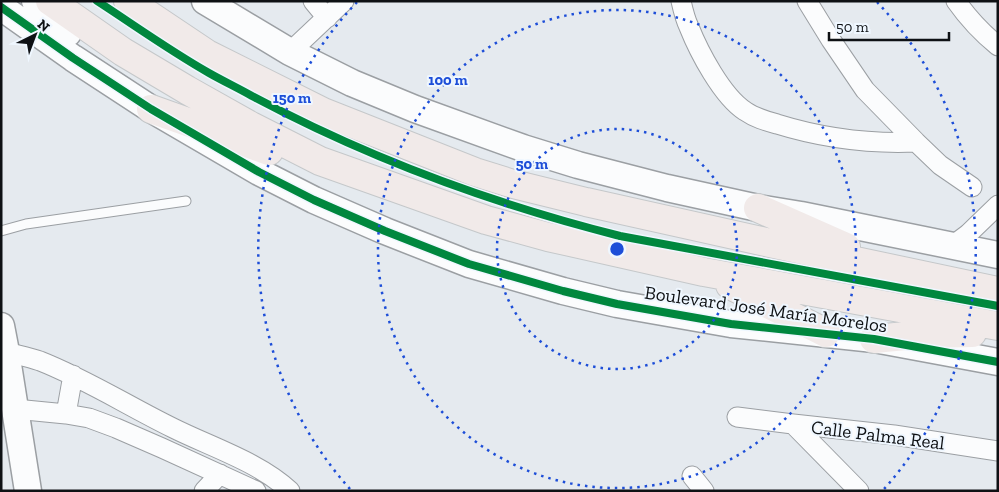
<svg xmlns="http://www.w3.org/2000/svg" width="999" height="492" font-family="'Zilla Slab',serif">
<rect width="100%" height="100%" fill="#e5eaef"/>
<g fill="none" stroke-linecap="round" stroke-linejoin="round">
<defs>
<path id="lane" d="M1,231L26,224L186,201"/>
<path id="street" d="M313,1L327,18
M681,1C683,10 685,19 689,27C699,52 722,96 745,111C755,118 766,121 777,124C822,138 869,144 916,142
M807,1L831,40L865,90L916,142L940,165L972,187
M956,1C968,18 982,33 998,46
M290,52L344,1
M952,246L968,234L998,205
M6,352C17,355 29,357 40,361C86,379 128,406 173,428C211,447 259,462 290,491
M15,409L66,414L89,418L116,428L162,448L256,491
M66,414L73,375
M737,417L793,424L894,435L998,451
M793,424L859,491
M692,476L704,491
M204,491L220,474"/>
<path id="secondary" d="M35,1L42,14L68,33
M205,1L290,52L352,83L415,109L523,148L578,165L667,188L758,208L801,215L998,255
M1,7L73,58L151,109L259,172L314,200L385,231L469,264L563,291L617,304L731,324L874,339L998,362
M1,326L6,352L28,491"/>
<path id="primary" d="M50,1L123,52L187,90L251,126L320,161L486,220L548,237L704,272L998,326
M128,1L207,54L323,112L475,172L513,184L586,202L770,243L998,291
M151,109L269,151
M758,208L846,247
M730,285L826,333
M874,339L927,334L972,333"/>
</defs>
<use href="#lane" stroke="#9b9fa3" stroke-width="11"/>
<use href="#street" stroke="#9b9fa3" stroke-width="21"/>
<use href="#secondary" stroke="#9b9fa3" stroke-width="29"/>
<use href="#primary" stroke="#c5c8ca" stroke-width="30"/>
<use href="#lane" stroke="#fbfcfd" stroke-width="9"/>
<use href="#street" stroke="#fbfcfd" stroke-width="19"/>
<use href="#secondary" stroke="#fbfcfd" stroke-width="26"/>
<use href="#primary" stroke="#f1eae9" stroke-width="28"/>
<defs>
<path id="cycleway" d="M97,1C134,25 170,51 209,73C223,81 238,88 252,96C368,158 493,204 620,236L998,306
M1,7L73,58L151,109L259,172L314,200L385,231L469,264L563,291L617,304L731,324L874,339L998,362"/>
</defs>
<use href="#cycleway" stroke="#eff7ff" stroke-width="11"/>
<use href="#cycleway" stroke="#00873e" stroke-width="8"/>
</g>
<g fill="none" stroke="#1d4ed8" stroke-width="2.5" stroke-dasharray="2.5 5">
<circle cx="617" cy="249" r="120"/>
<circle cx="617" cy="249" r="239"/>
<path d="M350 489A359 359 0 0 1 357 2M877 2A359 359 0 0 1 884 489"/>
</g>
<g text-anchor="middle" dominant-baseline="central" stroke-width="4" stroke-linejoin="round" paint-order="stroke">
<g font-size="19" fill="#0e1114" stroke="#eff7ff">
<text transform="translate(766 309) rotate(8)">Boulevard José María Morelos</text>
<text transform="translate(878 435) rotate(7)">Calle Palma Real</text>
</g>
</g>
<circle cx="617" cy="249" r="8" fill="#1d4ed8" stroke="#eff7ff" stroke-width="2.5"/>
<g font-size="15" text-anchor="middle" font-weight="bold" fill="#1d4ed8" stroke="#eff7ff" stroke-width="4" stroke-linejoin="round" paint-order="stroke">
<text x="448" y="85">100 m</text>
<text x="292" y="103">150 m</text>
<text x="532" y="169">50 m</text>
</g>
<rect width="999" height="492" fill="none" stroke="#0e1114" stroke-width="5"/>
<g transform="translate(35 35) rotate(42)" stroke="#eff7ff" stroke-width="4" paint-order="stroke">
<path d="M0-4L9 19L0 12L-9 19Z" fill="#0e1114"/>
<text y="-8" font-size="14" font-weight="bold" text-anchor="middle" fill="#0e1114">N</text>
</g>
<path d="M829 32v8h120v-8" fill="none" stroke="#0e1114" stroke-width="2.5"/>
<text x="836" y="32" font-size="15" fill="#0e1114" stroke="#eff7ff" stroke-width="4" paint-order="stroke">50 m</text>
</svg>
